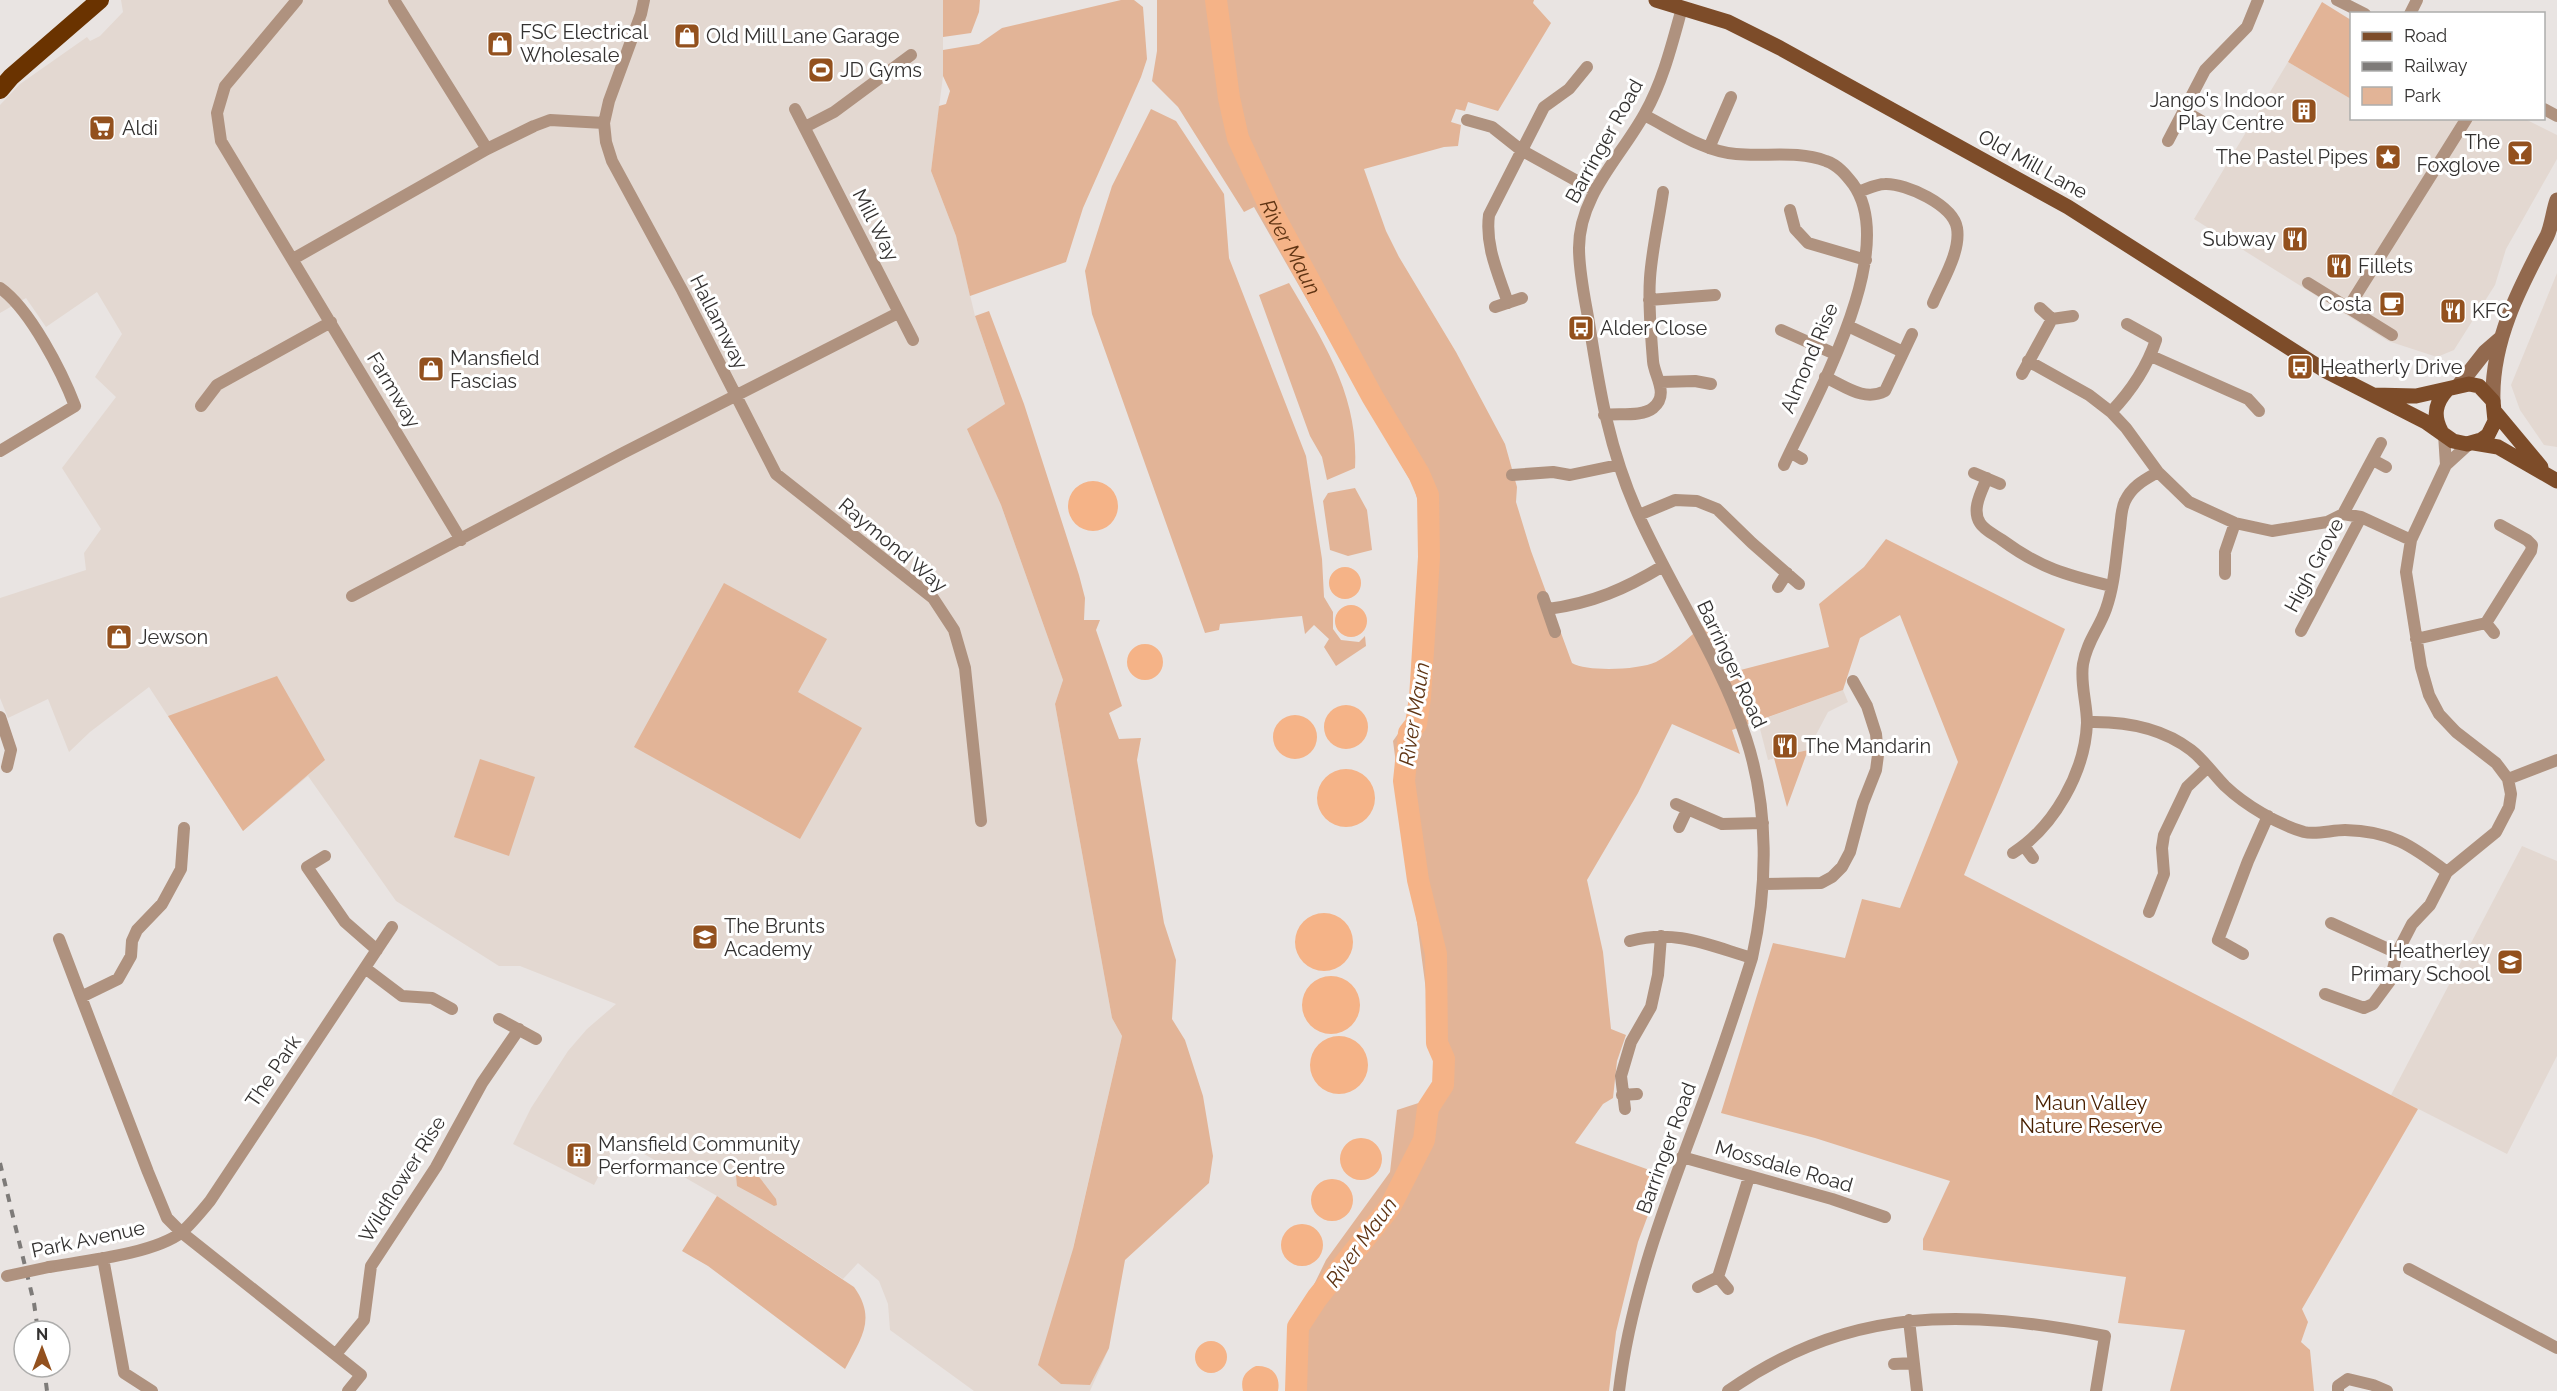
<svg xmlns="http://www.w3.org/2000/svg" width="2557" height="1391" font-family="Raleway,sans-serif">
<rect width="100%" height="100%" fill="#e9e4e2"/>
<path fill="#e3d8d1" d="M121,0H943V76L931,171L956,236L975,316L1005,404L968,429L1001,505L1063,680L1055,704L1112,1018L1122,1036L1073,1248L1109,1348L1090,1391H974L890,1330L888,1304L879,1281L858,1263L843,1279L717,1196L618,1139L594,1185L513,1144L531,1108L568,1051L587,1029L616,1004L520,966H499L396,901L308,776L243,831L149,687L90,732L69,752L48,699L8,718L0,698V598L86,570L84,553L101,529L62,468L116,397L95,377L122,334L97,292L46,327L26,298L0,313V105L20,84L87,37L90,41L100,36L123,12Z
M2288,62L2351,99L2352,118L2525,119L2557,135V159L2506,249L2495,285L2454,350L2437,357L2388,341L2194,219Z
M2557,273V447L2544,445L2520,410L2511,385Z
M1843,690L1848,702L1828,712L1808,750L1768,760L1758,721Z
M2522,846L2557,861V1056L2507,1154L2391,1095Z"/>
<path fill="#e2b497" d="M943,0H980L979,12L971,33L943,37Z
M1121,0H1134L1143,7L1147,59L1141,77L1083,208L1066,262L970,296L956,236L931,171L939,106L946,104L950,91L943,76V50L979,44L1002,28Z
M1157,0H1534L1533,3L1551,23L1498,111L1468,102L1465,111L1456,109L1451,122L1461,125L1458,146L1444,147L1364,169L1386,231L1399,257L1456,352L1505,444L1517,487L1516,502L1531,551L1572,663C1587,672 1639,670 1656,662C1673,653 1690,636 1705,624L1729,673L1829,647L1819,604L1864,567L1886,539L2065,629L1964,875L2418,1109L2302,1309L2308,1322L2301,1342L2310,1350L2314,1391H2170L2185,1330L2118,1323L2126,1277L1923,1250V1239L1950,1181L1815,1138L1721,1113L1773,943L1845,958L1862,899L1900,908L1958,762L1900,615L1860,638L1843,690L1732,730L1740,754L1672,724L1638,793L1587,880L1603,952L1611,1029L1626,1035L1617,1061L1613,1098L1603,1104L1575,1143L1663,1175L1638,1242L1616,1332L1609,1391H1288L1287,1340L1326,1260L1390,1172L1397,1110L1440,1096L1393,741L1414,711L1421,514L1414,487L1254,207L1244,212L1178,107L1152,81L1157,51Z
M2322,2L2351,20V99L2288,62Z
M1151,109L1176,121L1224,194L1229,258L1306,456L1322,559L1324,597L1333,612V629L1341,640L1359,642L1365,636L1366,646L1336,666L1324,647L1329,639L1314,625L1305,634L1302,616L1220,624L1219,630L1205,633L1092,314L1085,271L1112,186Z
M1289,283C1324,343 1359,396 1355,468L1327,480L1322,457L1310,436L1259,295Z
M989,311L1024,404L1079,575L1085,598L1084,620H1100L1096,630L1122,706L1109,713L1119,739L1141,738L1137,760L1164,923L1176,960L1172,1019L1185,1040L1203,1096L1213,1156L1209,1183L1125,1260L1109,1348L1090,1385L1061,1384L1038,1365L1073,1249L1122,1036L1112,1018L1055,704L1063,680L1001,505L967,429L1005,404L975,316Z
M1355,488L1367,510L1372,550L1348,556L1330,550L1323,501L1328,493Z
M724,583L827,639L798,692L862,728L800,839L634,747Z
M277,676L325,760L243,831L168,716Z
M1808,750L1787,807L1774,758Z
M480,759L535,777L509,856L454,837Z
M743,1163L750,1165L776,1199L777,1205L774,1206L737,1186L736,1175Z
M717,1196L854,1287C877,1319 861,1338 845,1369L708,1266L682,1251Z"/>
<path fill="#f5b387" d="M1068 506a25 25 0 1 1 50 0a25 25 0 1 1-50 0Z
M1329 583a16 16 0 1 1 32 0a16 16 0 1 1-32 0Z
M1335 621a16 16 0 1 1 32 0a16 16 0 1 1-32 0Z
M1127 662a18 18 0 1 1 36 0a18 18 0 1 1-36 0Z
M1324 727a22 22 0 1 1 44 0a22 22 0 1 1-44 0Z
M1273 737a22 22 0 1 1 44 0a22 22 0 1 1-44 0Z
M1317 798a29 29 0 1 1 58 0a29 29 0 1 1-58 0Z
M1295 942a29 29 0 1 1 58 0a29 29 0 1 1-58 0Z
M1302 1005a29 29 0 1 1 58 0a29 29 0 1 1-58 0Z
M1310 1065a29 29 0 1 1 58 0a29 29 0 1 1-58 0Z
M1340 1159a21 21 0 1 1 42 0a21 21 0 1 1-42 0Z
M1311 1200a21 21 0 1 1 42 0a21 21 0 1 1-42 0Z
M1281 1245a21 21 0 1 1 42 0a21 21 0 1 1-42 0Z
M1195 1357a16 16 0 1 1 32 0a16 16 0 1 1-32 0Z
M1256,1366C1272,1365 1281,1376 1278,1391H1243C1240,1379 1245,1371 1256,1366Z"/>
<g fill="none" stroke-linecap="round" stroke-linejoin="round">
<path stroke="#f5b387" stroke-width="22" id="s1" d="M1216,0L1229,98L1238,138L1272,212L1372,396L1419,474L1428,495L1429,557L1420,698L1416,724L1409,733L1404,781L1418,880L1436,954L1437,1043L1444,1059L1443,1085L1428,1108L1424,1140L1390,1207L1317,1298L1298,1327L1296,1391"/>
<path stroke="#af927f" stroke-width="12" d="M297,0L225,86L217,113L221,141L461,540
M394,0L487,149L534,126L550,120L604,123
M644,0L641,14L609,101L604,123L606,142L612,161L682,290L776,474L933,598L954,630L965,668L981,821
M2337,0L2365,14
M2410,14L2417,0
M795,109L913,340
M2544,109L2557,116
M2184,111L2203,122
M1644,115C1672,129 1704,152 1736,154C1765,157 1797,150 1826,161C1838,165 1846,175 1853,184C1901,251 1813,401 1784,465
M1467,120L1492,127L1521,150L1595,191
M805,127L834,112L911,55
M2168,141L2205,70L2247,27L2258,0
M1709,148L1731,97
M1858,192C1867,189 1876,184 1885,184C1906,183 1953,205 1957,228C1961,252 1942,281 1933,303
M1790,210L1795,229L1808,243L1866,260
M293,259L487,149
M2308,283L2392,335
M0,288C30,309 62,372 75,406L0,451
M1649,300L1715,295
M1508,303C1498,273 1485,246 1489,215L1544,107L1569,89L1587,67
M1495,307L1522,298
M2040,308L2052,319
M2348,308L2467,118
M1848,326L1903,352
M1781,330L1835,354
M2151,356L2248,399L2259,411
M2028,361L2089,395L2111,412L2126,428L2158,472L2189,502L2235,523L2272,531L2327,522L2343,514L2361,517L2411,540
M2022,374L2052,319L2073,316
M1825,377C1845,386 1864,402 1885,391L1912,334
M1661,382L1695,381L1711,384
M201,406L217,385L331,322
M2111,412C2131,391 2147,367 2156,340L2127,324
M1604,415C1618,413 1642,417 1653,408C1670,394 1654,376 1653,361C1651,334 1648,306 1650,278C1652,249 1659,220 1663,192
M2444,434L2446,465
M1790,452L1802,459
M2373,460L2386,467
M1974,473L2000,484
M1512,475L1553,472L1570,475L1618,465
M1987,478C1982,491 1971,509 1980,523C1984,530 1995,535 2002,540C2040,568 2066,575 2111,586
M2343,514L2381,443
M1639,515L1675,500L1697,501L1717,509L1752,543L1799,584
M2225,574V552L2235,523
M1778,587L1787,573
M352,596L623,453L898,313
M1543,597L1555,632
M1548,609C1593,603 1625,589 1663,566
M2486,623L2494,633
M2301,631L2361,517
M2416,639L2486,623L2531,551L2532,545L2527,540L2500,525
M0,717L11,750L7,767
M2087,722C2123,721 2161,727 2191,750C2204,760 2213,774 2225,786C2245,805 2277,824 2304,832C2316,835 2332,830 2345,830C2391,831 2411,845 2447,872
M2508,779L2557,760
M1676,804L1722,824L1763,823
M1679,827L1687,810
M2024,846L2033,858
M2013,853C2054,827 2085,772 2087,723C2087,703 2080,684 2083,664C2087,641 2099,629 2106,609C2115,584 2116,555 2120,528C2121,520 2121,509 2125,501C2132,486 2144,480 2158,472
M325,856L307,867L345,922L377,950
M1763,884L1821,883L1832,877L1842,867L1850,852L1863,803L1876,770L1878,755L1876,734L1867,706L1853,681
M2149,912L2164,874L2162,848L2164,835L2187,787L2208,767
M2331,923L2397,953
M59,939L81,997L118,979L131,956L132,941L137,930L162,904L181,869L184,828
M1630,941C1676,929 1708,945 1752,958
M2243,954L2218,940L2248,861L2268,816
M365,968L402,996L432,998L452,1009
M2325,994L2364,1008L2373,1004L2390,981L2397,953L2412,924L2430,905L2447,872L2496,832L2509,807L2511,794L2508,779L2496,763L2456,732L2439,714L2429,695L2421,667L2406,572L2411,540L2446,465L2469,444
M81,997L148,1172L167,1218L181,1232L361,1375L348,1391
M499,1019L536,1039
M1622,1095L1637,1094
M1625,1109L1621,1076L1631,1042L1651,1007L1658,975L1661,936
M1682,1157L1832,1199L1885,1217
M103,1258L124,1373L152,1391
M49,1267C84,1261 154,1254 182,1232C192,1223 201,1212 210,1201L392,927
M2409,1269L2557,1348
M1718,1277L1749,1177
M1698,1287L1718,1277L1728,1289
M1909,1320L1917,1391
M336,1354L364,1320L371,1266L436,1167L482,1083L519,1029
M1894,1364L1913,1363
M1619,1391C1630,1297 1664,1207 1697,1119C1717,1066 1735,1012 1752,958C1768,887 1769,808 1746,738C1721,661 1671,588 1638,514C1609,449 1600,393 1589,323C1585,299 1579,273 1579,248C1579,195 1621,157 1645,113C1663,81 1672,44 1682,8
M1728,1391C1849,1305 1966,1309 2105,1336L2096,1391
M2338,1391V1386L2348,1379L2373,1385L2387,1391"/>
<path stroke="#92694e" stroke-width="15" d="M2459,385L2485,352L2500,339
M2493,401C2491,341 2520,287 2547,236C2552,225 2553,211 2557,200"/>
<path stroke="#7d4c29" stroke-width="15" d="M1656,0L1728,22L1780,48L2068,207L2324,370L2426,422L2453,441L2467,444L2481,440L2488,435L2495,421L2493,401L2479,386L2469,384L2416,396L2374,395
M2496,413L2541,467
M2441,431C2433,416 2435,403 2447,390
M2474,443L2498,447L2557,481"/>
<path stroke="#6a3300" stroke-width="18" d="M0,90L11,77L100,0"/>
<path stroke="#7e7b79" stroke-width="4" stroke-dasharray="8 8" stroke-linecap="butt" d="M0,1163L34,1303L38,1331
M44,1367L47,1391"/>
<path stroke="#af927f" stroke-width="12" d="M7,1276L49,1267"/>
</g>
<defs>
<symbol id="shop-square" viewBox="-11 -11 22 22"><rect x="-9" y="-9" width="18" height="18" rx="4" fill="#93511e" stroke="#fff"/><path d="M-5-2.5h2.3a2.7 3.5 0 0 1 5.4 0H5L5.5 6h-11ZM-1.5-2.5h3a1.5 2.3 0 0 0-3 0Z" fill="#fff"/></symbol>
<symbol id="stadium-square" viewBox="-11 -11 22 22"><rect x="-9" y="-9" width="18" height="18" rx="4" fill="#93511e" stroke="#fff"/><path d="M0-5a6.5 5 0 1 0 0 10a6.5 5 0 1 0 0-10ZM-3.5-1.8h7v3.6h-7Z" fill="#fff"/></symbol>
<symbol id="building-square" viewBox="-11 -11 22 22"><rect x="-9" y="-9" width="18" height="18" rx="4" fill="#93511e" stroke="#fff"/><path d="M-4-6H4V6H1V3H-1V6H-4ZM-2.5-4.3h1.7v1.8h-1.7ZM.8-4.3h1.7v1.8H.8ZM-2.5-1h1.7V.8h-1.7ZM.8-1h1.7V.8H.8Z" fill="#fff"/></symbol>
<symbol id="supermarket-square" viewBox="-11 -11 22 22"><rect x="-9" y="-9" width="18" height="18" rx="4" fill="#93511e" stroke="#fff"/><path d="M-6-5.5h2.5l.6 2H6L4.5 2H-2.5L-4.4-4H-6ZM-1.5 3.2a1.3 1.3 0 1 0 .1 0ZM3 3.2a1.3 1.3 0 1 0 .1 0Z" fill="#fff"/></symbol>
<symbol id="bar-square" viewBox="-11 -11 22 22"><rect x="-9" y="-9" width="18" height="18" rx="4" fill="#93511e" stroke="#fff"/><path d="M-6-5H6L.8 .8V4.5H3.5V6h-7V4.5H-.8V.8Z" fill="#fff"/></symbol>
<symbol id="sight-square" viewBox="-11 -11 22 22"><rect x="-9" y="-9" width="18" height="18" rx="4" fill="#93511e" stroke="#fff"/><path d="M0-6L1.8-2.2L6-1.7L2.9 1.2L3.7 5.4L0 3.3L-3.7 5.4L-2.9 1.2L-6-1.7L-1.8-2.2Z" fill="#fff"/></symbol>
<symbol id="restaurant-square" viewBox="-11 -11 22 22"><rect x="-9" y="-9" width="18" height="18" rx="4" fill="#93511e" stroke="#fff"/><path d="M-5-6h1v4h1v-4h1v4h1v-4h1v5L-1.5 .5V6h-2V.5L-5-1ZM5-6V6H3V1.5H1.5Q1.5-4 5-6Z" fill="#fff"/></symbol>
<symbol id="cafe-square" viewBox="-11 -11 22 22"><rect x="-9" y="-9" width="18" height="18" rx="4" fill="#93511e" stroke="#fff"/><path d="M-5.5-4.5H6V0H3Q3 3.5 0 3.5H-2.5Q-5.5 3.5-5.5 0ZM3-3.2v2h1.7v-2ZM-6 4.5H4V6H-6Z" fill="#fff"/></symbol>
<symbol id="bus-square" viewBox="-11 -11 22 22"><rect x="-9" y="-9" width="18" height="18" rx="4" fill="#93511e" stroke="#fff"/><path d="M-5-6H5V4H4V6H2V4H-2V6H-4V4H-5ZM-3.5-4V0h7V-4ZM-3.5 1.2v1.5H-2V1.2ZM2 1.2v1.5H3.5V1.2Z" fill="#fff"/></symbol>
<symbol id="school-square" viewBox="-11 -11 22 22"><rect x="-9" y="-9" width="18" height="18" rx="4" fill="#93511e" stroke="#fff"/><path d="M0-5L7-2L0 1L-7-2ZM-4 1L0 2.5L4 1V4Q0 6-4 4Z" fill="#fff"/></symbol>
</defs>
<g fill-rule="evenodd">
<use href="#shop-square" x="672" y="21" width="30" height="30"/>
<use href="#shop-square" x="485" y="29" width="30" height="30"/>
<use href="#stadium-square" x="806" y="55" width="30" height="30"/>
<use href="#building-square" x="2289" y="96" width="30" height="30"/>
<use href="#supermarket-square" x="87" y="113" width="30" height="30"/>
<use href="#bar-square" x="2505" y="138" width="30" height="30"/>
<use href="#sight-square" x="2373" y="142" width="30" height="30"/>
<use href="#restaurant-square" x="2280" y="224" width="30" height="30"/>
<use href="#restaurant-square" x="2324" y="251" width="30" height="30"/>
<use href="#cafe-square" x="2377" y="289" width="30" height="30"/>
<use href="#restaurant-square" x="2438" y="296" width="30" height="30"/>
<use href="#bus-square" x="1566" y="313" width="30" height="30"/>
<use href="#bus-square" x="2285" y="352" width="30" height="30"/>
<use href="#shop-square" x="416" y="354" width="30" height="30"/>
<use href="#shop-square" x="104" y="622" width="30" height="30"/>
<use href="#restaurant-square" x="1770" y="731" width="30" height="30"/>
<use href="#school-square" x="690" y="922" width="30" height="30"/>
<use href="#school-square" x="2495" y="947" width="30" height="30"/>
<use href="#building-square" x="564" y="1140" width="30" height="30"/>
</g>
<g text-anchor="middle" dominant-baseline="central" stroke-width="6" stroke-linejoin="round" paint-order="stroke">
<g font-size="20" fill="#333130" stroke="#fff" text-anchor="start">
<text x="520" y="32">FSC Electrical<tspan x="520" dy="23">Wholesale</tspan></text>
<text x="706" y="36">Old Mill Lane Garage</text>
<text x="840" y="70">JD Gyms</text>
<text x="2284" y="100" text-anchor="end">Jango's Indoor<tspan x="2284" dy="23">Play Centre</tspan></text>
<text x="122" y="128">Aldi</text>
<text x="2500" y="142" text-anchor="end">The<tspan x="2500" dy="23">Foxglove</tspan></text>
<text x="2368" y="157" text-anchor="end">The Pastel Pipes</text>
<text x="2276" y="239" text-anchor="end">Subway</text>
<text x="2358" y="266">Fillets</text>
<text x="2372" y="304" text-anchor="end">Costa</text>
<text x="2472" y="311">KFC</text>
<text x="1600" y="328">Alder Close</text>
<text x="450" y="358">Mansfield<tspan x="450" dy="23">Fascias</tspan></text>
<text x="2320" y="367">Heatherly Drive</text>
<text x="138" y="637">Jewson</text>
<text x="1804" y="746">The Mandarin</text>
<text x="724" y="926">The Brunts<tspan x="724" dy="23">Academy</tspan></text>
<text x="2490" y="951" text-anchor="end">Heatherley<tspan x="2490" dy="23">Primary School</tspan></text>
<text x="598" y="1144">Mansfield Community<tspan x="598" dy="23">Performance Centre</tspan></text>
</g>
<g font-size="20" fill="#333130" stroke="#fff">
<text transform="translate(1604 141) rotate(-61)">Barringer Road</text>
<text transform="translate(2033 164) rotate(29)">Old Mill Lane</text>
<text transform="translate(876 225) rotate(63)">Mill Way</text>
<text transform="translate(719 322) rotate(63)">Hallamway</text>
<text transform="translate(1809 358) rotate(-67)">Almond Rise</text>
<text transform="translate(394 390) rotate(59)">Farmway</text>
<text transform="translate(893 545) rotate(40)">Raymond Way</text>
<text transform="translate(2314 565) rotate(-62)">High Grove</text>
<text transform="translate(1732 664) rotate(65)">Barringer Road</text>
<text transform="translate(273 1071) rotate(-56)">The Park</text>
<text transform="translate(1666 1148) rotate(-70)">Barringer Road</text>
<text transform="translate(1784 1166) rotate(16)">Mossdale Road</text>
<text transform="translate(402 1179) rotate(-58)">Wildflower Rise</text>
<text transform="translate(88 1239) rotate(-12)">Park Avenue</text>
</g>
<g font-size="20" fill="#492000" stroke="#fff">
<text x="2091" y="1103">Maun Valley<tspan x="2091" dy="23">Nature Reserve</tspan></text>
</g>
<g font-size="21" font-style="italic" fill="#5f3413" stroke="#fff">
<text stroke="none"><textPath href="#s1" startOffset="261">River Maun</textPath></text>
<text transform="translate(1414 714) rotate(-81)">River Maun</text>
<text transform="translate(1361 1242) rotate(-54)">River Maun</text>
</g>
</g>
<rect x="2350" y="12" width="195" height="108" fill="#ffffff" stroke="#adadac" stroke-width="1.5"/>
<rect x="2362" y="32" width="30" height="9" fill="#7d4c29" stroke="#adadac" stroke-width="1.5"/>
<text x="2404" y="42" font-size="18" fill="#333130">Road</text>
<rect x="2362" y="62" width="30" height="9" fill="#7e7b79" stroke="#adadac" stroke-width="1.5"/>
<text x="2404" y="72" font-size="18" fill="#333130">Railway</text>
<rect x="2362" y="87" width="30" height="18" fill="#e2b497" stroke="#adadac" stroke-width="1.5"/>
<text x="2404" y="102" font-size="18" fill="#333130">Park</text>
<g transform="translate(42 1349)"><circle r="28" fill="#ffffff" stroke="#adadac" stroke-width="1.5"/>
<path d="M0-4.5L10 22L0 15L-10 22Z" fill="#93511e"/>
<text y="-9" font-size="16" font-weight="bold" text-anchor="middle" fill="#333130">N</text>
</g>
</svg>
